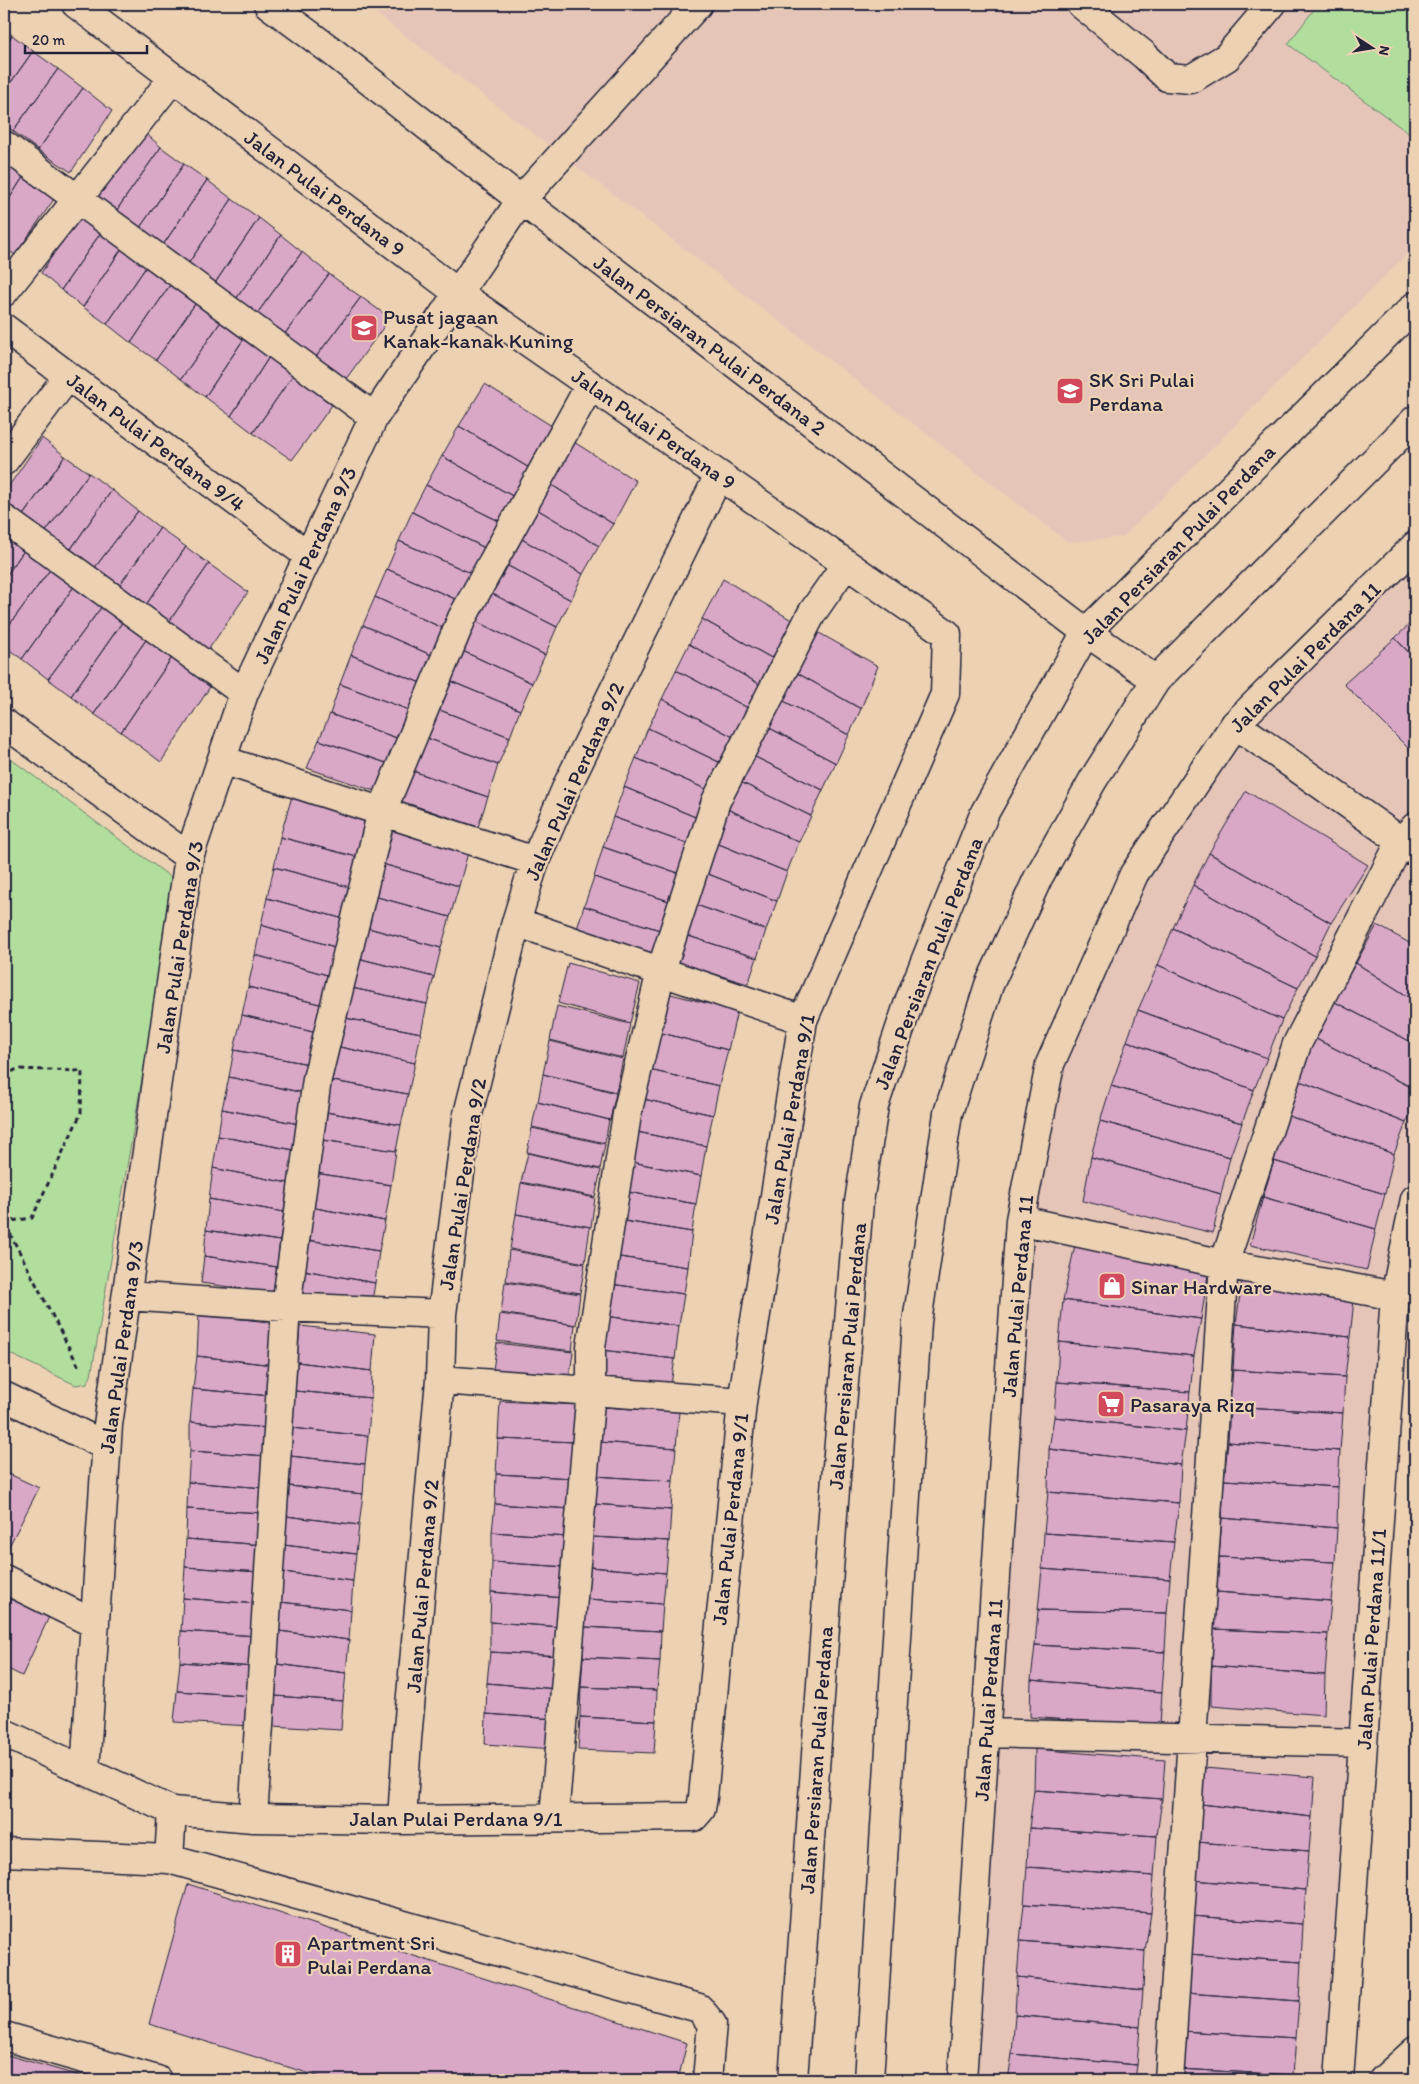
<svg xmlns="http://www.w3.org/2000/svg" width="1419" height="2084" font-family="Itim,sans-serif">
<rect width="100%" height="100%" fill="#ecd1b3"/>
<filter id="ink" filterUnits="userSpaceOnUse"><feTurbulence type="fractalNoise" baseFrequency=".02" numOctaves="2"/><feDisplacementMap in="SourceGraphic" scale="10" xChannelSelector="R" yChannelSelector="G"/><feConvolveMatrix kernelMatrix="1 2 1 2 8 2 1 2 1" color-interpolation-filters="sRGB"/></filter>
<g filter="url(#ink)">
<path fill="#e6c5b9" d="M364,4H1415V246L1123,537L1068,542Z
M1415,526V1277L1410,1300L1354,2080H948L979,1591L1007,1216L1038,1054L1123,867L1227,713Z"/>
<path fill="#b1de9d" stroke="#6a806c" d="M1318,4H1402L1415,14V138L1288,44Z
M4,754L176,881L91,1376L87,1383L76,1385L4,1351Z"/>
<path fill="#d9a8c6" stroke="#22223b" d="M4,29L12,35L4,47Z
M12,35L33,51L4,92V47Z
M33,51L58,69L13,131L4,124V92Z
M58,69L83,88L38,150L13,131Z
M83,88L112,111L71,172L38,150Z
M142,130L161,147L116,211L96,196Z
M161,147L184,164L139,229L116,211Z
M4,154L27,171L4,207Z
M184,164L207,180L163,245L139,229Z
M27,171L59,192L15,255L4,247V207Z
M207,180L232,199L188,264L163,245Z
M232,199L259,218L215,283L188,264Z
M82,211L104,228L61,290L41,273Z
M259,218L281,235L236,299L215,283Z
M104,228L124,245L83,307L61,290Z
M281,235L302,252L256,315L236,299Z
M124,245L148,264L107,324L83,307Z
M302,252L329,274L284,335L256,315Z
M148,264L172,282L131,343L107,324Z
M329,274L361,297L316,357L284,335Z
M172,282L197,301L156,360L131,343Z
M361,297L390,318L346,379L316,357Z
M197,301L222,320L181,379L156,360Z
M222,320L245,337L205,397L181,379Z
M245,337L269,357L231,416L205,397Z
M269,357L293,375L253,433L231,416Z
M293,375L332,405L292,460L253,433Z
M485,384L555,428L531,469L459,426Z
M459,426L531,469L516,498L442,456Z
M42,438L65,456L19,521L4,510V493Z
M569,439L636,481L613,524L544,480Z
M65,456L89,473L41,538L19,521Z
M442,456L516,498L503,523L426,485Z
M89,473L112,490L66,556L41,538Z
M544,480L613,524L599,546L530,505Z
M426,485L503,523L489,550L412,512Z
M112,490L138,511L90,574L66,556Z
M530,505L599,546L583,574L513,534Z
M138,511L160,528L114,593L90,574Z
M412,512L489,550L475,575L399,541Z
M160,528L186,547L141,612L114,593Z
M4,534L25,549L4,579Z
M513,534L583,574L571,600L499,561Z
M399,541L475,575L462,602L387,569Z
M186,547L209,564L164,629L141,612Z
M25,549L52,567L4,632V579Z
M499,561L571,600L557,627L483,589Z
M209,564L248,592L204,656L164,629Z
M52,567L75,585L22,659L4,646V632Z
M387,569L462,602L449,631L375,597Z
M723,579L795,622L775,660L702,619Z
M75,585L103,605L48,679L22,659Z
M483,589L557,627L545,655L469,618Z
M375,597L449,631L438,658L363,625Z
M103,605L123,621L71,696L48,679Z
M469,618L545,655L532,683L456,648Z
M702,619L775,660L761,685L689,644Z
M1415,619V659L1395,638Z
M123,621L148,637L94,714L71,696Z
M363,625L438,658L426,685L351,655Z
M812,629L878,666L861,709L790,669Z
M148,637L173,656L121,732L94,714Z
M1395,638L1415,659V755L1344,684Z
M689,644L761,685L750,709L676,670Z
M456,648L532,683L520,710L443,678Z
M351,655L426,685L417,713L340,684Z
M173,656L212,684L161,762L121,732Z
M790,669L861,709L849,735L776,697Z
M676,670L750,709L735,738L662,699Z
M443,678L520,710L510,737L432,707Z
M340,684L417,713L405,741L330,714Z
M776,697L849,735L836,763L762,724Z
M662,699L735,738L723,764L648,728Z
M432,707L510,737L498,765L422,736Z
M330,714L405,741L395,766L319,740Z
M762,724L836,763L823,790L747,753Z
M648,728L723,764L710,791L636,758Z
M422,736L498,765L488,797L410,770Z
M319,740L395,766L383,794L307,768Z
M747,753L823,790L811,816L734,779Z
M636,758L710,791L700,819L624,787Z
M410,770L488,797L478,827L401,801Z
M734,779L811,816L799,842L723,807Z
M624,787L700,819L690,845L613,817Z
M1246,791L1368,865L1331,923L1209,853Z
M293,793L373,817L361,858L280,837Z
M723,807L799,842L787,872L709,840Z
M613,817L690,845L681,874L603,847Z
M389,824L469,849L459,886L379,863Z
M280,837L361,858L353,888L274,867Z
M709,840L787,872L777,901L698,870Z
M603,847L681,874L672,902L594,877Z
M1209,853L1331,923L1315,956L1193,885Z
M379,863L459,886L450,917L370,895Z
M274,867L353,888L344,919L267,898Z
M698,870L777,901L766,930L688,902Z
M594,877L672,902L663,931L584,906Z
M1193,885L1315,956L1298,988L1173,928Z
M370,895L450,917L441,948L361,926Z
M267,898L344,919L338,948L261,925Z
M688,902L766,930L757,958L679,933Z
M584,906L663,931L655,957L576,932Z
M261,925L338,948L331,976L255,955Z
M1377,925L1415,946V1001L1356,963Z
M361,926L441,948L434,977L353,957Z
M1173,928L1298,988L1282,1020L1158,965Z
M679,933L757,958L748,984L671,961Z
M255,955L331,976L324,1005L248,987Z
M353,957L434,977L427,1004L347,987Z
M568,963L640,983L630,1023L558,1003Z
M1356,963L1415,1001V1044L1333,1001Z
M1158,965L1282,1020L1267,1058L1138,1010Z
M248,987L324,1005L317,1033L242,1015Z
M347,987L427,1004L421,1033L340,1017Z
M663,992L737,1011L728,1050L654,1031Z
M1333,1001L1415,1044V1089L1316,1039Z
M557,1006L630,1024L623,1058L550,1040Z
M1138,1010L1267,1058L1254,1090L1127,1041Z
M242,1015L317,1033L309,1064L234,1050Z
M340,1017L421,1033L415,1063L335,1046Z
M654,1031L728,1050L719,1086L645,1069Z
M1316,1039L1415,1089V1106L1406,1123L1295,1079Z
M550,1041L623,1059L616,1092L543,1074Z
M1127,1041L1254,1090L1242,1123L1111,1086Z
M335,1046L415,1063L408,1094L327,1080Z
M234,1050L309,1064L304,1093L229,1077Z
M645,1069L719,1086L713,1115L639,1098Z
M543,1074L616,1093L610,1120L538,1102Z
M229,1077L304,1093L299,1124L222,1109Z
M1295,1079L1406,1123L1394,1154L1286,1115Z
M327,1080L408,1094L401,1125L320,1111Z
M1111,1086L1242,1123L1230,1157L1100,1121Z
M639,1098L713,1115L706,1146L632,1131Z
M537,1102L609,1120L605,1143L532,1127Z
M222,1109L299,1124L294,1150L218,1136Z
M320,1111L401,1125L396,1151L315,1139Z
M1286,1115L1394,1154L1385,1194L1274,1161Z
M1100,1121L1230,1157L1221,1194L1091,1157Z
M532,1128L605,1144L600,1169L527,1152Z
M632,1131L706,1146L701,1176L627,1161Z
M218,1136L294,1150L288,1183L213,1168Z
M315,1139L396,1151L391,1185L309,1172Z
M528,1153L601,1170L595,1197L521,1182Z
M1091,1157L1221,1194L1213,1233L1083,1201Z
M627,1161L701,1176L696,1204L622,1191Z
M1274,1161L1385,1194L1376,1229L1263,1197Z
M213,1168L288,1183L284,1212L209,1199Z
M309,1172L391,1185L385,1221L305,1206Z
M521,1183L595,1198L591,1227L516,1214Z
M622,1191L696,1204L692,1232L618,1220Z
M1263,1197L1376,1229L1367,1270L1250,1245Z
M209,1199L284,1212L280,1241L206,1230Z
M305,1206L385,1221L379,1251L301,1239Z
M516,1214L590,1227L585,1263L510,1249Z
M618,1220L692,1232L688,1267L613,1256Z
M206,1230L280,1241L277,1267L204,1256Z
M301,1239L379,1251L375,1283L298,1269Z
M1075,1245L1209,1268L1201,1319L1063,1300Z
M509,1250L585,1264L580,1293L506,1281Z
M204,1256L277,1267L273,1293L201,1283Z
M613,1256L688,1267L684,1294L610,1284Z
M298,1269L375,1283L371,1307L293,1296Z
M1242,1279L1354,1300L1350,1337L1236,1324Z
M505,1282L580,1294L576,1325L501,1313Z
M610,1284L684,1294L679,1326L605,1316Z
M1063,1300L1201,1319L1194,1356L1059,1342Z
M199,1314L277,1323L273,1365L197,1356Z
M500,1314L575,1325L572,1351L497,1341Z
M605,1316L679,1326L675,1359L602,1350Z
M1236,1324L1350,1337L1345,1377L1233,1370Z
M300,1326L375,1334L372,1371L297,1362Z
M1059,1342L1194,1356L1190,1392L1057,1382Z
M497,1343L573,1352L569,1381L493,1370Z
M602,1350L675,1359L671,1384L601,1377Z
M197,1356L273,1365L271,1396L193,1389Z
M297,1362L372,1371L371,1398L295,1391Z
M1233,1370L1345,1377L1343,1413L1230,1406Z
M1057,1382L1190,1392L1186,1431L1054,1417Z
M193,1389L271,1396L269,1428L190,1422Z
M295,1391L371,1398L368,1436L291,1428Z
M500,1401L579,1405L576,1442L498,1439Z
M1230,1406L1343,1413L1340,1451L1228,1442Z
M602,1407L679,1412L676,1448L599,1442Z
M1054,1417L1186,1431L1181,1465L1049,1449Z
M190,1422L269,1428L268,1456L190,1451Z
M291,1428L368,1436L365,1464L290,1456Z
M498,1439L576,1442L574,1478L496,1474Z
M599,1442L676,1448L673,1481L595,1476Z
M1228,1442L1340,1451L1338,1487L1224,1480Z
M1049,1449L1181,1465L1179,1503L1048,1492Z
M190,1451L268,1456L265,1488L188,1482Z
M290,1456L365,1464L363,1494L289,1486Z
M5,1472L39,1488L5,1554L4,1553V1475Z
M496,1474L574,1478L571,1509L495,1504Z
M595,1476L673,1481L671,1510L594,1504Z
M1224,1480L1338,1487L1337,1528L1222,1518Z
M188,1482L265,1488L264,1513L187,1509Z
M289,1486L363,1494L359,1525L286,1516Z
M1048,1492L1179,1503L1174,1542L1044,1533Z
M495,1504L571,1509L568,1537L492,1532Z
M594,1504L671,1510L669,1541L592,1537Z
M187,1509L264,1513L263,1545L186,1539Z
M286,1516L359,1525L356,1554L284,1545Z
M1222,1518L1337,1528L1335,1562L1219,1557Z
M492,1532L568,1537L567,1567L492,1562Z
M1044,1533L1174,1542L1170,1579L1042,1569Z
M592,1537L669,1541L666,1573L589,1567Z
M186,1539L263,1545L260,1572L185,1567Z
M284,1545L356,1554L353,1581L283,1572Z
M1219,1557L1335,1562L1331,1601L1217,1592Z
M492,1562L567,1567L564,1598L491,1592Z
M185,1567L260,1572L258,1604L183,1598Z
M589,1567L666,1573L663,1604L587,1599Z
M1042,1569L1170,1579L1167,1613L1038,1610Z
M283,1572L353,1581L351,1610L280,1602Z
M4,1583L15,1588L4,1615Z
M15,1588L53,1608L22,1676L4,1667V1615Z
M491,1592L564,1598L562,1627L490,1622Z
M1217,1592L1331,1601L1328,1634L1212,1629Z
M183,1598L258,1604L257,1636L181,1631Z
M587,1599L663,1604L661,1631L584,1627Z
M280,1602L351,1610L349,1640L279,1631Z
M1038,1610L1167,1613L1165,1652L1035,1645Z
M490,1622L562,1627L560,1656L490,1652Z
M584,1627L661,1631L660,1661L583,1657Z
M1212,1629L1328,1634L1325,1675L1211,1666Z
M181,1631L257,1636L255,1667L180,1662Z
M279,1631L349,1640L346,1673L277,1664Z
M1035,1645L1165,1652L1162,1692L1031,1680Z
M490,1652L560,1656L557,1689L487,1683Z
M583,1657L660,1661L657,1690L581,1687Z
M180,1662L255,1667L254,1696L177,1691Z
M277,1664L346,1673L343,1701L275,1696Z
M1211,1666L1325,1675L1324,1715L1211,1706Z
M1031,1680L1162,1692L1160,1727L1030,1717Z
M487,1683L557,1689L555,1719L486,1714Z
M581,1687L657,1690L656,1721L580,1717Z
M177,1691L254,1696L252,1726L174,1722Z
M275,1696L343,1701L341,1730L273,1726Z
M486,1714L555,1719L553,1749L485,1744Z
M580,1717L656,1721L654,1753L578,1750Z
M1035,1749L1165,1760L1162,1799L1034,1790Z
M1204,1768L1315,1777L1312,1817L1201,1804Z
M1034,1790L1162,1799L1157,1836L1029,1828Z
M1201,1804L1312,1817L1309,1851L1197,1842Z
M1029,1828L1157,1836L1154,1876L1027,1867Z
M1197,1842L1309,1851L1306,1890L1194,1880Z
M1027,1867L1154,1876L1151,1913L1024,1904Z
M1194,1880L1306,1890L1303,1924L1191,1916Z
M188,1884L687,2043L678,2080H330L149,2024Z
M1024,1904L1151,1913L1145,1951L1020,1941Z
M1191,1916L1303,1924L1301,1962L1188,1954Z
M1020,1941L1145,1951L1143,1990L1017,1977Z
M1188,1954L1301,1962L1299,2001L1186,1993Z
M1017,1977L1143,1990L1140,2027L1015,2015Z
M1186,1993L1299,2001L1296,2038L1182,2031Z
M1015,2015L1140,2027L1137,2065L1012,2054Z
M1182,2031L1296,2038L1293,2075L1178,2069Z
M4,2054L94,2080H4Z
M1012,2054L1137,2065L1135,2080H1008Z
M1178,2069L1293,2075L1292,2080H1178Z"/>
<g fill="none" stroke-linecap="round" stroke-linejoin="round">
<defs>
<path id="minor" d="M268,4L333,52L521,200L1086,632L1156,680
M1081,4L1144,55L1167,77L1191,79L1227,57L1272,4
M4,145L374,417
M4,292L173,78
M4,328L309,556
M4,461L68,376
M4,519L244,693
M4,723L189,857
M1235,724L1415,851
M222,760L535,861
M516,922L803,1020
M1020,1220L1224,1264L1395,1296
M127,1296L286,1307L442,1314
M440,1380L742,1402
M4,1396L106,1446
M4,1579L95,1624
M4,1733L172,1811L253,1818L402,1820L694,1817L701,1809L703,1797L742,1402L803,1020L945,694L947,634L458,293L76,4
M985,1733L1363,1743
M85,1771L108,1425L189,857L244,693L374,417L521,200L698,4
M554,1817L591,1390V1347L627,1114L661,971L716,801L812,613L846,564
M253,1818L286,1307L317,1079L382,811L462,618L590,385
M402,1820L407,1739L440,1380L442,1314L467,1118L516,922L535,861L568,784L719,475
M4,1852L169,1859L699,2008L712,2024L707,2080
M169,1859L172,1811
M4,2036L157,2080
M962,2080L1020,1220L1050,1064L1134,874L1235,724L1415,546
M1169,2080L1224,1264L1297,1044L1401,841L1415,827
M1339,2080L1395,1296L1415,1199
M1383,2080L1415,2051"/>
<path id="major" d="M793,2080L833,1514L859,1202L874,1106L910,999L985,812L1086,632L1415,306
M869,2080L917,1322L948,1113L989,985L1038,878L1093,780L1156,680L1415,420"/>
</defs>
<use href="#minor" stroke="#22223b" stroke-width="31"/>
<use href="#major" stroke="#22223b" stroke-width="31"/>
<path stroke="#22223b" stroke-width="3" stroke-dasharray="5 4" stroke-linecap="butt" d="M4,1076L17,1069L82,1071L81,1113L32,1218L4,1222L79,1367"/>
<use href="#minor" stroke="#ecd1b3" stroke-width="28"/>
<use href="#major" stroke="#ecd1b3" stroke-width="28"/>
</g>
</g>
<defs>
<symbol id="school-square" viewBox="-11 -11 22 22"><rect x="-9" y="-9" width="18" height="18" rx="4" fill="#d1495b" stroke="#ecd1b3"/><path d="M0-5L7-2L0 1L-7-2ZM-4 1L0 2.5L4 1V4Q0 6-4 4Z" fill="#fff"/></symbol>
<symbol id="shop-square" viewBox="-11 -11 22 22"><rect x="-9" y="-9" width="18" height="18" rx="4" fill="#d1495b" stroke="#ecd1b3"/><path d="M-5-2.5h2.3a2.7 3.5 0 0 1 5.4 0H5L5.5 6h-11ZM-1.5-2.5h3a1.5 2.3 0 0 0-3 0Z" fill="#fff"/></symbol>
<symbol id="supermarket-square" viewBox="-11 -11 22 22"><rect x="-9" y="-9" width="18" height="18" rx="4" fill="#d1495b" stroke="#ecd1b3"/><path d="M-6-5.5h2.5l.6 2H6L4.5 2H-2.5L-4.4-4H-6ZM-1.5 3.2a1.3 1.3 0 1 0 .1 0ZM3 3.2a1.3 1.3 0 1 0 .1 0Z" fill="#fff"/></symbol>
<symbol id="building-square" viewBox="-11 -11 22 22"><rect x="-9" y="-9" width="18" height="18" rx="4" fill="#d1495b" stroke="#ecd1b3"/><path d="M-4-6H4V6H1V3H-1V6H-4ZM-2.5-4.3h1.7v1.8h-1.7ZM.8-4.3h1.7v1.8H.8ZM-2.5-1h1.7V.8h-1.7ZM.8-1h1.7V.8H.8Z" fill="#fff"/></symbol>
</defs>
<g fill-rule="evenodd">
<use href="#school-square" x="348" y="312" width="32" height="32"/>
<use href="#school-square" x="1054" y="375" width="32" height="32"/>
<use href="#shop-square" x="1096" y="1270" width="32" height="32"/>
<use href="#supermarket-square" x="1095" y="1388" width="32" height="32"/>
<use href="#building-square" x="272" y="1938" width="32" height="32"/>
</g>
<g text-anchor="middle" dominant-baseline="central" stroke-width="4.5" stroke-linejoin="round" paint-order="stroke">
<g font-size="21" fill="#22223b" stroke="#ecd1b3">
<text transform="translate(325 193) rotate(37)">Jalan Pulai Perdana 9</text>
<text transform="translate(710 345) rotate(37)">Jalan Persiaran Pulai Perdana 2</text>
<text transform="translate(654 429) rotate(35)">Jalan Pulai Perdana 9</text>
<text transform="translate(156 442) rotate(37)">Jalan Pulai Perdana 9/4</text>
<text transform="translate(1178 544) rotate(-46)">Jalan Persiaran Pulai Perdana</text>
<text transform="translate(305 565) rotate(-65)">Jalan Pulai Perdana 9/3</text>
<text transform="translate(1305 657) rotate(-45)">Jalan Pulai Perdana 11</text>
<text transform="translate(574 781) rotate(-66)">Jalan Pulai Perdana 9/2</text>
<text transform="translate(179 947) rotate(-81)">Jalan Pulai Perdana 9/3</text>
<text transform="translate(928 963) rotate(-69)">Jalan Persiaran Pulai Perdana</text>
<text transform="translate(789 1119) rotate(-80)">Jalan Pulai Perdana 9/1</text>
<text transform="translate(462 1184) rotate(-81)">Jalan Pulai Perdana 9/2</text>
<text transform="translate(1017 1296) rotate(-85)">Jalan Pulai Perdana 11</text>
<text transform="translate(121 1347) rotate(-82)">Jalan Pulai Perdana 9/3</text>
<text transform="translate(847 1356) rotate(-85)">Jalan Persiaran Pulai Perdana</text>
<text transform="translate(730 1519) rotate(-84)">Jalan Pulai Perdana 9/1</text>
<text transform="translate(422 1586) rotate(-85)">Jalan Pulai Perdana 9/2</text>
<text transform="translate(1371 1639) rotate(-86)">Jalan Pulai Perdana 11/1</text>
<text transform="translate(988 1700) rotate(-86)">Jalan Pulai Perdana 11</text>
<text transform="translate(816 1760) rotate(-86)">Jalan Persiaran Pulai Perdana</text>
<text x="456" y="1818">Jalan Pulai Perdana 9/1</text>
</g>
<g font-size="21" fill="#22223b" stroke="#ecd1b3" text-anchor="start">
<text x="383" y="316">Pusat jagaan<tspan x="383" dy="24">Kanak-kanak Kuning</tspan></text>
<text x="1089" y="379">SK Sri Pulai<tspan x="1089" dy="24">Perdana</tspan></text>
<text x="1131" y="1286">Sinar Hardware</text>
<text x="1130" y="1404">Pasaraya Rizq</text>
<text x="307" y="1942">Apartment Sri<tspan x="307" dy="24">Pulai Perdana</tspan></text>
</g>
</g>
<rect width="1419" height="2084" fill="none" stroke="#ecd1b3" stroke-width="20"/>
<rect x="10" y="10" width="1399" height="2064" fill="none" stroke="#22223b" stroke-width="2" filter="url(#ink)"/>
<g transform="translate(1372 48) rotate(102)" stroke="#ecd1b3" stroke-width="4" paint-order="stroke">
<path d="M0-4L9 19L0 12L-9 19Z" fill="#22223b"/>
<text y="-8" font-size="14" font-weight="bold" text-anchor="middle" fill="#22223b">N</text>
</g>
<path d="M25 45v8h122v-8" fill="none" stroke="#22223b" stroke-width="2.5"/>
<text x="32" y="45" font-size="15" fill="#22223b" stroke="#ecd1b3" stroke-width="4" paint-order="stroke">20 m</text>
</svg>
